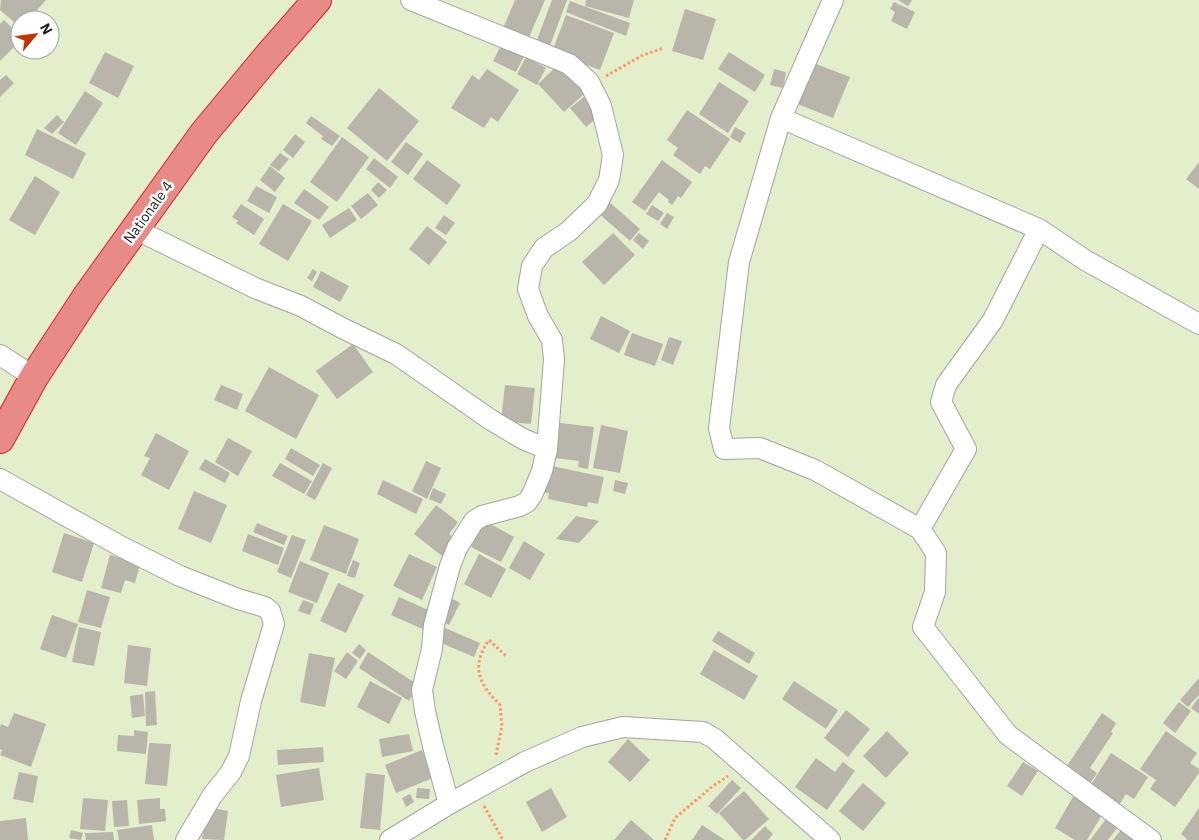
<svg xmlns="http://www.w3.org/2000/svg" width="1199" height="840" font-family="'IBM Plex Sans',sans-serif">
<rect width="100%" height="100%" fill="#eeede1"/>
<path fill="#e3eecb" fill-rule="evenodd" d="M0,0H1199V840H0ZM20,20H50V50H20Z"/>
<path fill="#bab5aa" d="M1,0H46L37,10L41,14L36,20H20V27L0,10Z
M515,0H545L527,42L502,31Z
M552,0H567L548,51L535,45Z
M586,0H634L629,18L585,6Z
M898,0H912L908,6Z
M570,1L630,23L626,36L566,12Z
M894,2L915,12L907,29L891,21L895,12L890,9Z
M685,9L716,19L703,60L672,51Z
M566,15L614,33L600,70L552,52Z
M4,20L20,36V41L0,61V24Z
M501,45L524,56L516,72L493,61Z
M105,52L134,66L118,98L89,83Z
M729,52L765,75L755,92L718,69Z
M526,57L546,68L537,85L517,74Z
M811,62L850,77L833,118L795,103Z
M559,64L585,93L564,112L538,84Z
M487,69L519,90L498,122L491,117L484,128L451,108L472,75L479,80Z
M774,69L786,72L783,88L770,85Z
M6,75L14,83L0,97V80Z
M719,82L749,101L728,133L699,114Z
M379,88L419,121L387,161L347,128Z
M85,91L103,103L76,145L58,133Z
M584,97L599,116L586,127L570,108Z
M687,110L730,139L710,169L705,166L700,174L673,155L678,148L667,140Z
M57,115L64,122L52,134L44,128Z
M311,116L340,136L332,146L321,139L323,136L306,123Z
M735,127L746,133L740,143L730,137Z
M37,129L86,153L73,179L25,155Z
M295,134L305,142L293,158L283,150Z
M342,137L369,157L337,202L310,182Z
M406,142L423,154L408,175L391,162Z
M280,153L289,159L279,171L270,165Z
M374,158L398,177L390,188L366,169Z
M427,160L461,185L447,205L413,179Z
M662,160L692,182L681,198L678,196L672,205L668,202L669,200L659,192L645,211L632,202Z
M1199,162V189L1186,179Z
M270,166L285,178L275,192L260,180Z
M35,176L60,192L35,235L9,220Z
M378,182L387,190L379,198L371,190Z
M256,186L277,197L269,213L247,201Z
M304,189L329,207L319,220L294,203Z
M368,193L378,205L361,219L351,206Z
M607,200L640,229L630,241L597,212Z
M241,204L264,219L254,235L236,223L238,221L232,217Z
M283,204L312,221L288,261L259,244Z
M652,205L664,213L658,221L646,214Z
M349,208L357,220L330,238L322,225Z
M667,213L674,217L667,229L660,224Z
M444,215L455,223L446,235L435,228Z
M427,226L447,242L429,265L409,249Z
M613,233L635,255L604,285L582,262Z
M639,233L649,241L643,249L633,240Z
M313,269L317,272L312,281L307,278Z
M321,271L349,286L340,302L313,287Z
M601,316L630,331L619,353L590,339Z
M632,333L663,344L655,366L624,355Z
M669,337L682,341L673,365L661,360Z
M353,344L373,372L337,399L316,371Z
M269,367L319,395L296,439L245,411Z
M221,385L243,394L237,410L214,400Z
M505,385L535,388L531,424L501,421Z
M560,423L594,427L588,469L578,467L579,461L555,458Z
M601,425L628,431L620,473L593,468Z
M156,433L189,451L169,490L141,475L150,458L144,456Z
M228,438L252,451L238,476L215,462Z
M291,448L320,465L313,476L285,459Z
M205,459L230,473L225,483L199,469Z
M426,461L441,468L427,499L412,491Z
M280,463L312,481L304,494L272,476Z
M323,463L332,468L315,500L306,495Z
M547,465L604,477L598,504L588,502L587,507L548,499L549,493L542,492Z
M383,480L423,499L416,514L377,494Z
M615,480L628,483L625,494L613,491Z
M433,488L446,494L441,504L429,499Z
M194,491L227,505L211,543L178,529Z
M436,505L458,522L449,534L455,539L442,556L414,534Z
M576,516L599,521L579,543L556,539Z
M485,521L514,537L501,562L471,547Z
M257,523L288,536L284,545L253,532Z
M324,525L359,539L346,574L310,560Z
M64,533L94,543L82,582L52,572Z
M248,534L284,548L278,565L242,551Z
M292,535L306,540L291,578L277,572Z
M524,541L545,554L530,580L509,568Z
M409,554L437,567L422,600L393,586Z
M479,554L506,569L491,598L464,584Z
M110,555L140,564L135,583L125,580L121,593L101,588Z
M353,560L360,563L355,578L347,576Z
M300,561L329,573L317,603L288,592Z
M338,583L364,595L346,633L320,621Z
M87,590L110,597L101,628L78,622Z
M399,597L435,613L427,631L391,615Z
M449,597L460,603L449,625L438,619Z
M303,600L314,604L310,615L298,611Z
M52,615L78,624L66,658L40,649Z
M79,627L101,632L94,666L72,662Z
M445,628L480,643L474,657L439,642Z
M718,631L755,653L749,664L712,641Z
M359,644L366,650L360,659L352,653Z
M128,645L151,648L147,686L124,683Z
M714,650L758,676L744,700L700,674Z
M347,652L358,661L346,679L334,671Z
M368,652L418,685L409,701L359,668Z
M309,653L335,658L325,707L300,702Z
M1199,678V695L1188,707L1180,700Z
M370,681L402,698L389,724L357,707Z
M794,681L838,710L826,729L782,699Z
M155,691L157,725L146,726L145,692Z
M143,694L145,716L132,718L130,696Z
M1199,697V714L1191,708Z
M1179,702L1191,711L1175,733L1163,723Z
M846,710L870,729L848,757L824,738Z
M14,713L46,724L31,767L0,755L2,750L0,749V727L1,724L8,727Z
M1102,713L1116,723L1111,732L1113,733L1090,768L1097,773L1089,785L1065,769Z
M134,730L148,732L146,754L117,751L118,735L134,736Z
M887,731L909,753L886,778L863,756Z
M1166,731L1197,753L1190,763L1199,769V773L1175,807L1150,789L1156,780L1140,769Z
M409,734L413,751L382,757L379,739Z
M628,739L650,760L630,782L608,762Z
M149,743L171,744L167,786L145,784Z
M323,747L324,762L278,765L277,750Z
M422,750L433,778L396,793L385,765Z
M1111,753L1148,777L1134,799L1126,794L1119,805L1090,786Z
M816,758L835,772L843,762L855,771L827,810L795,787Z
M1023,762L1038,771L1022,796L1007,786Z
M319,768L324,800L281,807L276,775Z
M19,772L38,776L33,803L13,799Z
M366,773L385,775L380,830L360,828Z
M732,780L741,788L717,814L708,806Z
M863,783L886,803L863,831L839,811Z
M417,788L430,789L429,799L416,798Z
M551,788L567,817L542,832L526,802Z
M744,791L769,819L745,840H743L719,813Z
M410,794L414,802L406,807L402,798Z
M1074,795L1103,813L1087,840H1075L1055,828Z
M83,798L108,800L105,831L80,829Z
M160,798V809H165L166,821L139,824L137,800Z
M127,800L129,826L114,827L112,801Z
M213,808L228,811L224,840L202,839L206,815Z
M1199,808V840H1186L1187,839L1181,834Z
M26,818L28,840H0V821Z
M1106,819L1117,828L1108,840H1090Z
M631,820L654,840H614Z
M152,825L154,840H119L117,830Z
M702,825L725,840H692Z
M765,826L773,834L768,840H751Z
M71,830L83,833L81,840L69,838Z
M1121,830L1133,840H1113Z
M113,832L114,840H86L85,833Z"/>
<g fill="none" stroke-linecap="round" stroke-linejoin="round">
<defs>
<path id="minor" d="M411,0L569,64L589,82L601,106L613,155L609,180L597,204L569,231L544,248L532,266L528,289L538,316L552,340L554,359L547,449L542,471L532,495L527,502L520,506L482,516L474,521L457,548L450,566L434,625L432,649L422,690L425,711L433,746L449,804
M833,0L781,118L739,262L719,428L724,449L760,448L815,470L920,529L936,553L935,592L923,627L1008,735L1151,840
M781,118L1039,229L1085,260L1199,324
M135,229L255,288L301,306L344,329L396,354L491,420L523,439L547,449
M0,355L34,377
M0,479L122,547L180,576L238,599L265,607L270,611L274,624L251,701L239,756L231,772L212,796L186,840
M920,529L966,449L941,402L946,385L993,320L1039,229
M390,840L449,804L525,762L582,737L623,727L703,732L715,739L830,840"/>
<path id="highway" d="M0,439L34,377L87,296L204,133L268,56L317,0"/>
</defs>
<use href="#minor" stroke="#a3a3a3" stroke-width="22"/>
<use href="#highway" stroke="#db1f32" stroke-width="30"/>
<path stroke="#fd9762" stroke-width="3" stroke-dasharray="2.5 2.5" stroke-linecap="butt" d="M606,76L643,55L664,48
M496,755L502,726L500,705C479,683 470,668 489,640L506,656
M484,806L503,840
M665,840L675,818L713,786L728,776"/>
<use href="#minor" stroke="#fff" stroke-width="20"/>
<use href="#highway" stroke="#e88b86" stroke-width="28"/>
</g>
<g text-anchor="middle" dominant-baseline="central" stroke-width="5" stroke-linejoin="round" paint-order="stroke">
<g font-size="14" fill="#1c1c1c" stroke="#fff">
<text transform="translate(148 212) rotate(-54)">Nationale 4</text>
</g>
</g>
<g transform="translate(35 35) rotate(61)"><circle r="24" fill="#ffffff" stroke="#a4a4a4"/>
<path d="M0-4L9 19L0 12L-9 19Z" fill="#c83000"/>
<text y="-8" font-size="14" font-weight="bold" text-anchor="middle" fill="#1c1c1c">N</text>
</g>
</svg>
